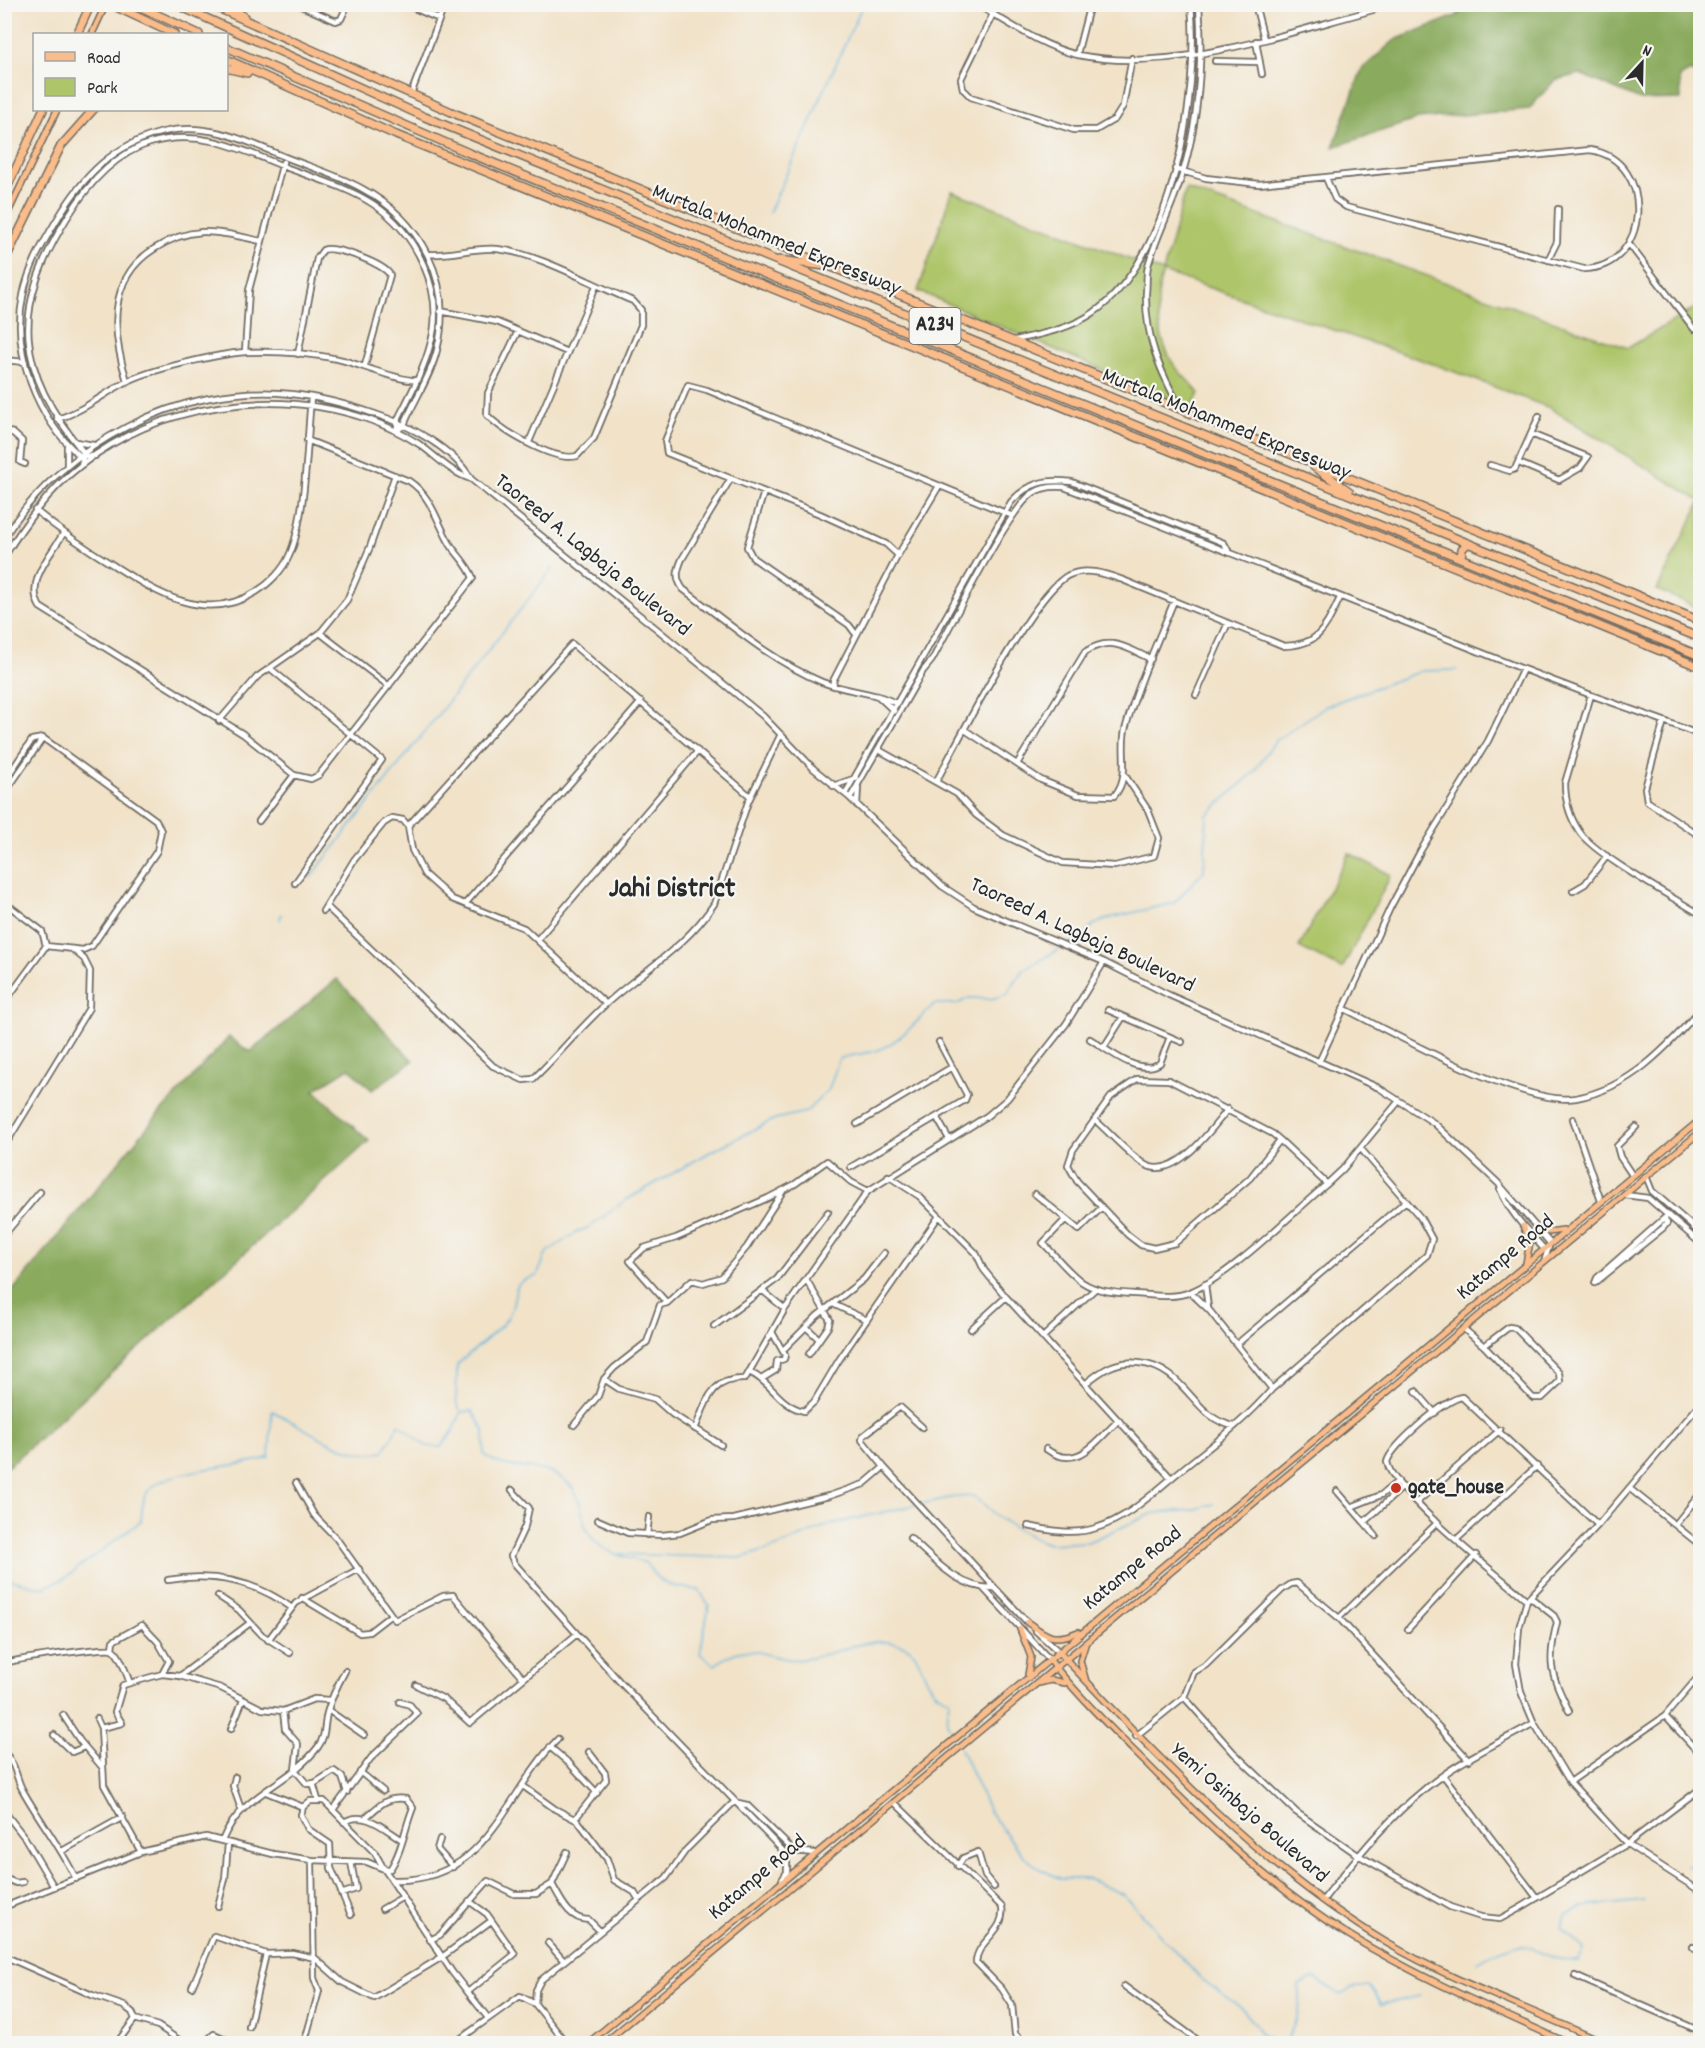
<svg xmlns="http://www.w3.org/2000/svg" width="1705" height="2048" font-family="Dekko,sans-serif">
<rect width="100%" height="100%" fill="#f6f6f2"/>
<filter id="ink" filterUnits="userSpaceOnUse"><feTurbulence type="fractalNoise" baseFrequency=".0167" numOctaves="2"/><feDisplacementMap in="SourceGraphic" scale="12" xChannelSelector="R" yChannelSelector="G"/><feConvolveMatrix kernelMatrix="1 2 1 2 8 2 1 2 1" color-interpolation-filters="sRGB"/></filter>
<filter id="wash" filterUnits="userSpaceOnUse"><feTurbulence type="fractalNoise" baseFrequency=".008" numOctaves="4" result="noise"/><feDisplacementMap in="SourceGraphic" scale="24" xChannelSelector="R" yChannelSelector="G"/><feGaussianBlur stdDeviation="1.35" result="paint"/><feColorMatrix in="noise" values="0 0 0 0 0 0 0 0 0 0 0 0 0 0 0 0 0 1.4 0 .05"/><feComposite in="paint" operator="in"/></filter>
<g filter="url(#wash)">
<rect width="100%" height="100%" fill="#f1e2c8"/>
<path fill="#aec569" stroke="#6c784a" stroke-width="1.5" d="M1186,189L1628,348L1700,305V501L1550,408L1439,366L1163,272C1154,299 1157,335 1171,360C1178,372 1190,382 1199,393L1192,408L918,291L952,191L1163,272Z
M1700,502V609L1657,590Z
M1349,853L1391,875L1342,969L1299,947Z"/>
<path fill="#8aaa5d" stroke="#5a6a44" stroke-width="1.5" d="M1460,5H1700V77L1690,71L1680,77L1681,99L1640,100L1580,74L1555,80L1529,109L1418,119L1333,147L1362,69L1395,40L1458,15Z
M337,979L413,1061L372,1090L349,1068L314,1090L369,1141L5,1469V1300L154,1119L229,1037L250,1052Z"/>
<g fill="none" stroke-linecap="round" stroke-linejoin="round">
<path stroke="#64b6df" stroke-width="1.5" d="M769,213L863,4
M310,878L553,568
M280,920L281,914
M1067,945L1086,934L1093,925L1110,918L1174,903L1204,871L1207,815L1254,772L1275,741L1326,706L1421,671L1457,670
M460,1410L456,1402L457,1365C471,1351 498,1333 508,1317C521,1296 505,1283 537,1276L547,1252L577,1232L590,1227L626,1200L712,1151L775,1119L806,1112L829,1089L839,1059C852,1054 863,1054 876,1051C898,1043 918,1021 934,1004H957L969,998L991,999L1007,994L1022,971L1063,947
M920,1504L955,1497L974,1496L999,1518L1035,1539L1049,1544L1088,1542L1154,1513L1192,1510L1214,1504
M620,1554L740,1558L777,1547L828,1525L915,1505
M4,1578L43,1588L65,1578L141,1521C142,1513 142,1500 146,1494C163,1466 241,1469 269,1457L272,1411C306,1427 345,1460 383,1452L399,1424L426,1446L441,1447L454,1430L461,1412L472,1411L484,1430V1454C504,1473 534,1463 558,1476C592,1495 573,1523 598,1544C611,1555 630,1558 646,1563C661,1588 672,1586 699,1590L709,1605L700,1654L715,1665C752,1634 767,1664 805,1659C838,1654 871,1633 904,1646C928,1656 919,1691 949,1699L947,1723L954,1737
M961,1749L989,1811L1023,1856L1040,1869L1061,1879H1088L1124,1895L1199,1977L1244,2010L1261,2034L1282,2044
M1686,1866L1700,1859
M1477,1963C1533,1925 1530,1962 1578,1961L1584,1950L1561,1928L1565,1916L1581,1907L1644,1901
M1285,2044C1296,2020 1303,2012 1299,1985L1314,1978L1341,1995L1351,1988L1369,1986L1382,2004L1420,1996"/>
</g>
</g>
<g filter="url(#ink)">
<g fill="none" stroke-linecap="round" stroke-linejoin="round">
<defs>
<path id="minor" d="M297,4L336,21L341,19L348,4
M405,4L439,19
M976,4C1007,22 1043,47 1078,55C1172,74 1283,34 1373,10L1380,4
M1255,4L1264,39
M993,14L961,79L963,89L971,97L1074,130H1096L1115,119L1123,106L1132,58
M1256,41L1262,74
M1077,54L1090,4
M1215,61L1260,62
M411,94L445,4
M1175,169L1206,178L1259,184L1590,150C1657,160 1651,268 1584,269L1346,207L1335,199L1326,178
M1629,244L1694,329
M428,254C451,256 473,247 497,249C538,253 593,285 633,301L641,310V325L594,438L577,456C555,462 503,432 487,415L488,393L518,331
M1548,260L1557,242L1558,209
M440,311L497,322L567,352
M1015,340C1042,334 1070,329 1093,313C1173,258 1200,95 1191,4
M245,352L249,290L283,162
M298,354L317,258L323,250C334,245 385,264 390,275L365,365
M4,360L25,362
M127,381C112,334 106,279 154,249C168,240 185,233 202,232C221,231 242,237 261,241
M1181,409C1160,371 1145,338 1146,293C1147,284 1146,274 1148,266C1157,234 1174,204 1183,172C1199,117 1203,61 1199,4
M57,419C82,412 103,394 126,382C151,369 218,354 246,352C276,351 308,353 338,359C356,363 404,383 417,380
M4,431L13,433L22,441L20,462L25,464
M76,442L94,445
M529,442L596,286
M67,446V466
M95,456H80C37,418 11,353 23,296C28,268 43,243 58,218C84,175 113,145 163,132C207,121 246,141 285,157C310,167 337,175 361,188C421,220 454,282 437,350C431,376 414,400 404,425L397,431
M1519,463L1559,480L1580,468L1588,457L1531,434
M81,465L84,453C15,369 11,309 67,218C86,187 114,154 150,143C199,128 241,149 285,167C314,178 347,187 373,204C416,232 445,291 431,342C424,370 410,395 397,421V431
M1490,465L1510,471L1515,469L1539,416
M730,480L682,559C677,571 675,578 683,589C727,622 771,661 822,682C847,692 874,691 897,704
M764,492L747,547L753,558L849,625L855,633
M35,510C60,531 85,548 113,565C157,593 205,624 256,592C269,584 283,570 289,556C306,520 307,439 311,398
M63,534C50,556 25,582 40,607L243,734L294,775L311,779L319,775L473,578C469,566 459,557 452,547C437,524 433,497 409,481L307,440
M4,538C62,444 181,382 291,394C319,397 349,405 375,414C409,425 453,448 471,479
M898,555L886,544L820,514L667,453L665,441L688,385L707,390L1013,516
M4,557C25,523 48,491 80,466C159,403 275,387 370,420C387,426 403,434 419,444C436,456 451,473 471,479L653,626
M652,625L763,716L814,769L850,798L942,886L974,907L1104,962L1169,995L1379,1088L1434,1123L1498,1183L1550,1243L1545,1259
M320,633L389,686
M271,669L382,760L295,883
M834,686L833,681L898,555L939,486
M1196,695L1228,623
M878,696L894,711
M219,721L257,677L320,633L347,600L370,547L395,475
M1664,721L1591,695L1565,783C1565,800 1569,816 1579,831C1593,854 1674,898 1700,914
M965,730L1041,780L1078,795L1114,796C1131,777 1120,753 1125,730C1137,686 1157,643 1174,601
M1700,735L1664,721L1645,788L1647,801L1700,836
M879,750L957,794L976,815L1003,835L1063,863L1115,866L1154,856L1159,838L1148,810L1124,774
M1017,764L1085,652C1111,635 1126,648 1151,659
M4,782L32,740L43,738L156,820L161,831L157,851L92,946L83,950L46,946
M936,782C958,741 1034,591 1069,575C1086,567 1106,574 1123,580L1284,646C1320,645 1325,628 1340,598
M833,786L856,778
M4,794L43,738
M845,794L1011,502C1029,482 1046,479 1072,482L1224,543L1229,552
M850,798L923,671L932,660C949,629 1009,508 1033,493C1042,487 1053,486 1064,487L1523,669
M857,805L858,787
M259,821L294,775
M1573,891L1585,884L1607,856
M4,902L42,931L46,946L4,1003
M465,904L641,702
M328,908L493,1066L523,1080L533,1079C561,1053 585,1021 614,997C649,967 688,944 714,904L748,802L780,736
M323,911L354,860L384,823L392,818L403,820L408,826
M537,940L698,751
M606,1004L524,928L452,899L424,874L412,850L408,826L572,644L750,796
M1343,1008C1393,1033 1524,1107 1576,1098C1630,1088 1665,1049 1700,1010
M1108,1010L1182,1042
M1090,1039C1107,1049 1139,1077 1160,1063L1170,1037
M1104,1047L1123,1017
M1319,1062L1390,908L1421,850L1488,741L1523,669L1591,695
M937,1118L949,1139
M1573,1119L1601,1201
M1095,1120C1111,1134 1126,1152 1144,1164C1173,1183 1212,1129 1228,1109
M857,1124L952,1067
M1280,1140L1250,1178L1175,1243L1154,1248L1141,1245L1128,1235L1077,1181L1068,1165L1073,1150L1111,1097L1137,1079L1169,1080L1273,1134L1280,1140L1327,1184L1343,1169L1399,1101
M4,1147L89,1008L90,971L84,959L72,949
M851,1167L965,1100L967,1095L939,1042
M1632,1175L1620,1157L1617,1146L1636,1127
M1646,1176L1652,1191L1700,1233
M1500,1189C1509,1212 1527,1230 1544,1249H1547
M1035,1194L1066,1219L1043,1243C1056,1256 1067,1271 1082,1282C1097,1292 1117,1293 1135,1294C1152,1295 1174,1299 1190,1292C1231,1276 1291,1214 1327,1184
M1625,1195L1648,1198L1700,1243
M939,1216L976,1253L984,1270L1006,1297L1171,1478
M1066,1219L1079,1230L1102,1207
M1664,1219L1667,1223L1663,1228L1595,1283L1597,1278L1668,1215
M4,1235L40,1192
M806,1279L830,1320L828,1327L809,1354
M1205,1284L1208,1307
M763,1291L785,1309
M1190,1292L1209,1310L1272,1389
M667,1303L692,1280L703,1283L722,1277L747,1247L783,1191
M835,1305L867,1320
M714,1326L777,1279L828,1212
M806,1327L819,1339
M971,1329L1006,1297
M1464,1329L1484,1346L1533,1398H1542L1560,1381L1559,1373L1515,1328L1509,1327L1484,1346
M1044,1336L1095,1289
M1237,1344L1406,1201
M784,1349L817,1316L864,1279L884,1253
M749,1372C771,1381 779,1406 804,1411L814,1402L839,1360L939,1216L919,1196L888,1176
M763,1378L776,1370L777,1361L784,1359L785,1355L772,1332
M604,1379L619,1389L655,1399L672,1414L721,1445
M1085,1384C1102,1370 1116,1360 1139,1363C1187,1368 1193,1419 1234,1426
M1416,1391L1435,1413
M1700,1404L1598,1525L1527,1600L1519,1628L1516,1664L1521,1692L1534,1723L1570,1782L1627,1844L1700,1891
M574,1425L598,1396L604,1379L614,1368L647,1342L660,1305L667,1303L630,1261L644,1248L676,1238L768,1198L795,1184L827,1161L851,1182L868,1191
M695,1429C707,1401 710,1378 745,1379L785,1309L868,1191L987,1116L1007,1099L1066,1024L1104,962
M1046,1449C1078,1472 1096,1441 1119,1420
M884,1467L862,1440L863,1436L900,1407L922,1427
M296,1483L314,1515L336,1538L395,1620L443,1596L453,1595L523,1678
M1629,1488L1700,1545
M512,1490L529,1508L525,1526L511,1556L514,1563L619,1681L787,1855V1872L782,1880
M1337,1491L1364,1522L1403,1487
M1417,1502L1500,1430
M1351,1507L1381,1495L1398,1481
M598,1520L628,1533L662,1535L680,1533L712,1520L734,1519L829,1496L864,1484L884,1467L995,1588
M1364,1522L1376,1536
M1675,1525L1700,1494
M1028,1526C1051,1531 1074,1535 1096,1528C1129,1518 1154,1492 1180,1471C1212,1445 1245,1421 1272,1389L1427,1255L1432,1239L1420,1217L1361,1149
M647,1535L649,1517
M910,1538C934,1560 960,1590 995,1588L1028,1623
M1457,1539L1537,1466
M168,1580C213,1572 255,1581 292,1608
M984,1589L1049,1659
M218,1596L239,1610L262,1635L290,1653
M1530,1597L1554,1616L1557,1622C1547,1663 1550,1672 1569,1711
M302,1598L360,1633L369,1632L391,1615
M1527,1600C1500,1577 1392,1492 1387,1462C1391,1446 1445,1399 1462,1397L1598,1525
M1339,1618L1438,1522
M1408,1629L1476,1555
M1036,1631L1058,1651
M268,1640L296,1603L359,1569
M112,1649L113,1641L142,1625L158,1642L169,1661L162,1674
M4,1664C11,1659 106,1647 112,1649C121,1654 126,1674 130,1683L162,1674L180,1676L221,1688L262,1709L283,1711L314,1699L330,1700
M180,1676L250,1623
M130,1683L123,1685L115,1712L122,1723L101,1728L104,1785L141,1852
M416,1685L444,1699L470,1723L577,1634
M1184,1697L1234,1753L1296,1812L1358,1855L1450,1907L1481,1917L1500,1919L1520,1908L1627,1844L1700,1789
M328,1710L364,1735
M283,1711L285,1729L298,1744L295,1770L307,1784L315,1783L334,1771L342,1777L347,1792
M63,1715L80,1741L102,1767
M1665,1716L1700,1754
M97,1719L101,1728
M231,1729L243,1700
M54,1735L72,1752L84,1747
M1136,1736L1184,1697L1194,1672L1206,1665L1282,1590L1291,1584L1297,1583L1339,1618L1469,1760
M550,1747L570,1764L597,1793
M4,1752C16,1764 15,1775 22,1789C39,1820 61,1847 76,1879
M360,1772L383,1791
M1443,1775L1537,1898
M235,1777L233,1786L241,1809
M1570,1782L1665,1716L1700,1675
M313,1783L318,1800
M523,1786L555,1809L578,1821L607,1859L614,1880L634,1892L639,1900
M266,1792L303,1807L310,1801H324L375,1853L384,1869H390C402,1852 405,1827 413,1808L406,1799C387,1796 380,1805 365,1818
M734,1802L747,1805L794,1851L814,1853
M894,1802L1002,1907C1006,1932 977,1940 976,1962L1002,1989L1012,2005L1015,2034L1026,2044
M303,1807L301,1815L308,1829L330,1844L331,1868L351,1915
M333,1810L371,1758L417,1714L410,1705L400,1702
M4,1811L25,1838L54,1887
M575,1819L606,1780L605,1773L589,1752
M344,1822C365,1810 383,1828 401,1839
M440,1839L437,1849L453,1867
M222,1841C240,1794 289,1785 318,1747C326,1736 324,1725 327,1713C331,1698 338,1684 345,1671
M62,1851L123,1817
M958,1866L963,1858L978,1852L985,1876L994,1887
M4,1878L16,1883L23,1882
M392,1880C489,1883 503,1795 558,1739
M552,1884C561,1900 569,1920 589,1920L599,1930
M341,1894L356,1889L351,1862
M1323,1900C1358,1855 1396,1808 1443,1775C1471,1755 1504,1740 1534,1723
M218,1906L225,1879L228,1843
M4,1907L141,1852L206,1837L273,1854L312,1860L367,1862L384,1869L389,1876L452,1972L488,2018
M382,1909L403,1897
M430,1940L440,1935L488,1881L514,1894H536L552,1884L567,1852
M548,1943L564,1961
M1693,1947L1700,1951
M4,1956L92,1995L124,2006L132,2012L135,2019L158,2026L185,2044
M1575,1976L1700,2031
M1124,1986L1203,2044
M192,1987L214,1936L266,1954L292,1953L315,1958L342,1982L374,1998L442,1957L491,1921
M469,1991L515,1954L487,1914L469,1901
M535,2004L536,1990L541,1980L666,1878L686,1850L734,1802
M249,2027L266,1954
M4,2041L10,2044
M116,2044L135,2019
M203,2044L214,2034L223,2038
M304,2044L319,1991L314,1978L312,1860
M453,2044L520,1996L535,2004L567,2044"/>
<path id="major" d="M92,34L106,4
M4,221L57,110
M1523,1226L1530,1242L1526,1263
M1539,1229L1549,1232L1563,1230
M1027,1622C1048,1637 1053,1642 1078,1632
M1020,1629L1031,1657L1028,1675
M1085,1645L1080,1661L1085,1678
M1058,1651C1159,1758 1260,1867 1387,1943C1456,1983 1534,2010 1606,2044
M1049,1659C1078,1696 1112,1729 1145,1762C1208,1826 1272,1888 1349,1935C1419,1978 1495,2010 1570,2044
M1039,1683L1051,1680L1065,1683
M587,2044L1700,1120
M603,2044L1700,1132"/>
<path id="highway" d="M110,4L174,34
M134,4L199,34
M175,4L425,117L1700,638
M209,4L456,114L1700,621
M228,4L244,17
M77,34L91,4
M226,47L469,153L1700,656
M226,59L396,135L1700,667
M226,68L247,73
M4,194L43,110
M779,260L825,266
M4,262L61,146L93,110
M1314,467L1349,491
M1461,558L1462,549L1468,543"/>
</defs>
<use href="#minor" stroke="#706b62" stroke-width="8"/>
<use href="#major" stroke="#706b62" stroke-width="8"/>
<use href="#highway" stroke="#706b62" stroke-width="10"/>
<use href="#minor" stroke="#fff" stroke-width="4.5"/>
<use href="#major" stroke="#f9bc8a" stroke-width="5"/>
<use href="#highway" stroke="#f9bc8a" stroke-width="7"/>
</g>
</g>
<circle fill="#c8321e" stroke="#f6f6f2" stroke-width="2" cx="1396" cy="1488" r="6"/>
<g text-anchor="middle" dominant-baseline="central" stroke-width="4.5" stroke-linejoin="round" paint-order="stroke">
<rect fill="#f6f6f2" stroke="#686867" stroke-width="1.5" x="909.5" y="308" width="51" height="36" rx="4.5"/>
<g font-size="21" font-weight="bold" fill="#2b2b2b">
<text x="935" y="326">A234</text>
</g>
<g font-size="22" fill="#2b2b2b" stroke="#f6f6f2">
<text transform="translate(776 241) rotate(22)">Murtala Mohammed Expressway</text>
<text transform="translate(1226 425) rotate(22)">Murtala Mohammed Expressway</text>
<text transform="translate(592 556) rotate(39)">Taoreed A. Lagbaja Boulevard</text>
<text transform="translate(1082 936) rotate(25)">Taoreed A. Lagbaja Boulevard</text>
<text transform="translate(1506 1258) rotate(-40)">Katampe Road</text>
<text transform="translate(1133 1569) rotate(-39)">Katampe Road</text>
<text transform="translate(1249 1814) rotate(41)">Yemi Osinbajo Boulevard</text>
<text transform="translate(758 1878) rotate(-40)">Katampe Road</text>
</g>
<g font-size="22" font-weight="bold" fill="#2b2b2b" stroke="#f6f6f2" text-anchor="start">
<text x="1408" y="1488">gate_house</text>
</g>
<g font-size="28" font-weight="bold" fill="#2b2b2b" stroke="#f6f6f2">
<text x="672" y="891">Jahi District</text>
</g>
</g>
<rect width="1705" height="2048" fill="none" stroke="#f6f6f2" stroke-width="24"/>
<rect x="33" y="33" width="195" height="78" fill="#f6f6f2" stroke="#a5a5a2" stroke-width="1.5"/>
<rect x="45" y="52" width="30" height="9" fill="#f9bc8a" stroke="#a5a5a2" stroke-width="1.5"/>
<text x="87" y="63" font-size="18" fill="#2b2b2b">Road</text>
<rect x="45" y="78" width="30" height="18" fill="#aec569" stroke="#a5a5a2" stroke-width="1.5"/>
<text x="87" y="93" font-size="18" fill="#2b2b2b">Park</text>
<g transform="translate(1642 63) rotate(22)" stroke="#f6f6f2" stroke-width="4.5" paint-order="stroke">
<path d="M0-4.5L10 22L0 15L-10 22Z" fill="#2b2b2b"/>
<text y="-9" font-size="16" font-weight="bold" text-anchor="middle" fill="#2b2b2b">N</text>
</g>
</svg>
